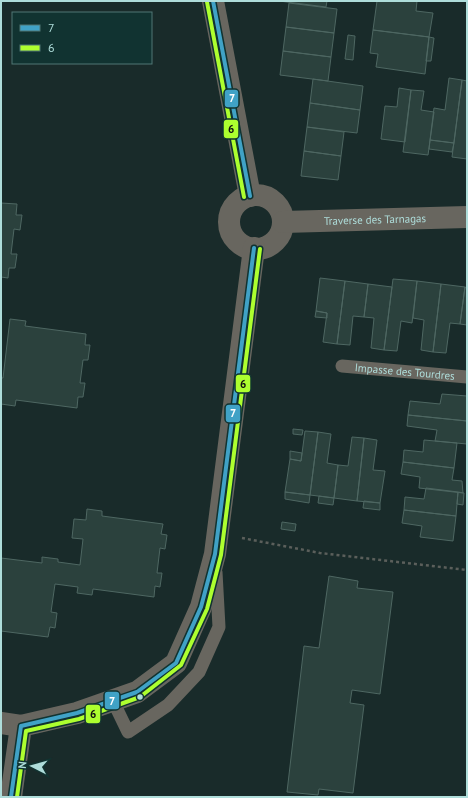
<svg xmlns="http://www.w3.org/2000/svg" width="468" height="798" font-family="'PT Sans',sans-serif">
<rect width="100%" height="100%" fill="#192b2a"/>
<path fill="#2b413d" stroke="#4e6762" d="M279,1H327L326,7Z
M377,1H417L416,11L433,13L429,37L373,30Z
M289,3L337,9L334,33L286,27Z
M286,27L334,33L331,57L283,51Z
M373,30L429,37L425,74L376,67L378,54L370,53Z
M348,35L355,36L353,60L345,59Z
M429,37L434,38L431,61H426Z
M283,51L331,57L328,81L280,75Z
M449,78L462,80L454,143L430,140L434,108L445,110Z
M313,79L363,86L360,110L310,103Z
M462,80L467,81V159L452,157Z
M399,88L411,90L405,142L381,139L385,106L397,107Z
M411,90L424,91L421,110L434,112L428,155L403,152Z
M310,103L360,110L357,133L307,127Z
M307,127L344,132L341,156L304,151Z
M430,140L454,143L452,152L429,149Z
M304,151L341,156L338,180L301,176Z
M1,203L17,204L16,215H22L20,230L14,229L11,254H17L15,268H9L8,278L1,277Z
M320,278L345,281L337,344L323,342L327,313L316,311Z
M393,279L417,281L412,323L401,321L397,351L384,350Z
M345,281L368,284L364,317L353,316L350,345L337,344Z
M417,281L441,284L433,352L421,350L424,320L413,318Z
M368,284L392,287L384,350L371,348L374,318L364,317Z
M441,284L465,287L460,324L450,323L446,353L433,352Z
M465,287L467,288V325L460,324Z
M316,311L327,313V318L315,317Z
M10,319L26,321L25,326L86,334L85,345H90L88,360H83L80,383H85L83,397H78L77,408L16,400L15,406L1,404V378H3Z
M442,394L467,396V421L408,415L410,401L440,404Z
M408,415L467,421V444L435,441L437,430L407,426Z
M293,429L303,430L302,435L293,434Z
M305,431L318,432L310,495L285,492L290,459L301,461Z
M318,432L331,434L327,463L338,465L334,498L310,495Z
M352,437L364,438L357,501L334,498L338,465L348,466Z
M364,438L377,440L373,470L385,471L380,503L357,501Z
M424,440L457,443L454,468L403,462L404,450L423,452Z
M290,451L302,453L301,461L290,459Z
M403,462L454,468L452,480L462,481L463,493L419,488L420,477L401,474Z
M426,488L458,492L456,516L404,510L405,497L424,499Z
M285,492L310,495L309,503L285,499Z
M458,492L464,493L463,505L457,504Z
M319,496L334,498L333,505L318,503Z
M364,501L380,503V510L363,508Z
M87,509L102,511V516L163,524L161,534L167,535L165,549L160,548L157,573H162L160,587L155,586L154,597L93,589L92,595L77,593L78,587L55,584L51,612L57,613L55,628L50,627L48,637L1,631V558L42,563V557L58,559V562L80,565L83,539L72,538L74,519L86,520Z
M404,510L456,516L453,541L420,537L422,526L402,523Z
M282,522L296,524L295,531L281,529Z
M329,576L358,581L357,588L393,592L380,694L352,690L350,703L364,705L353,793L319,789L318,795L287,792L304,646L319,648Z"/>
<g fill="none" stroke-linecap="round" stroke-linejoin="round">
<path stroke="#5b5f5b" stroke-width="2.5" stroke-dasharray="3 3" stroke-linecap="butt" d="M242,538L320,553L467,570"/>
<g stroke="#68665f" stroke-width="13">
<path id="s1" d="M342,366L467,377"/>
<path d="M113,701L128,732L168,705L199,672L219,627L216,572"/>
</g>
<g stroke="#68665f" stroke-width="22">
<path d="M213,1L250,196"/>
<circle cx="256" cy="222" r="27"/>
<path id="s2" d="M283,222L467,217"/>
<path d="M1,723L21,726"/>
<path d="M11,797L21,726L77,713L137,692L176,663L201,607L215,554L254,248"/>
</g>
<defs>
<path id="bus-1" d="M213,1L250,196
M11,797L21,726L77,713L137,692L176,663L201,607L215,554L254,248"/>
<path id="bus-2" d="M207,2L244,197
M17,797L26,731L79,719L140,697L181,665L207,609L221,555L260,249"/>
</defs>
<use href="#bus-1" stroke="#113331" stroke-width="7"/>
<use href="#bus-2" stroke="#113331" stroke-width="7"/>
<use href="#bus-1" stroke="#40a2c6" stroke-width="4"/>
<use href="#bus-2" stroke="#adff2f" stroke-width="4"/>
</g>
<circle fill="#aeddda" stroke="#113331" stroke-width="1.5" cx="140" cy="697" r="3.5"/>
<g text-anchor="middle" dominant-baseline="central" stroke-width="3.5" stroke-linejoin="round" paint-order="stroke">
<g font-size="11" fill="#aeddda" stroke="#113331">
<text stroke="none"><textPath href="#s2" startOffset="92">Traverse des Tarnagas</textPath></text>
<text stroke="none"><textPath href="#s1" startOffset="63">Impasse des Tourdres</textPath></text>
</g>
</g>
<g stroke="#113331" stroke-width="1.5">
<rect x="224" y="89" width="15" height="19" rx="4" fill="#40a2c6"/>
<rect x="223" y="119" width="16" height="20" rx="4" fill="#adff2f"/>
<rect x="235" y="374" width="16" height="19" rx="4" fill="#adff2f"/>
<rect x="225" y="404" width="16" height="19" rx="4" fill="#40a2c6"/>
<rect x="104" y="691" width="16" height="19" rx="4" fill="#40a2c6"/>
<rect x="85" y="704" width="16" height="20" rx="4" fill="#adff2f"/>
</g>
<g font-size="11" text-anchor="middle" font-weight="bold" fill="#fff">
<text x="232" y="102">7</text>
<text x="233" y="417">7</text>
<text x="112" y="705">7</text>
</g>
<g font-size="11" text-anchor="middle" font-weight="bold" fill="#111">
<text x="231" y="133">6</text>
<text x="243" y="388">6</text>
<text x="93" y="718">6</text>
</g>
<rect width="468" height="798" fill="none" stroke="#aeddda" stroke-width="4"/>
<rect x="12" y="12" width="140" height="52" fill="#113331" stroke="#507775"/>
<rect x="20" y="25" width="20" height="6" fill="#40a2c6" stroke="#507775"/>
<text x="48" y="32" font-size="12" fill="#aeddda">7</text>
<rect x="20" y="45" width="20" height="6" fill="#adff2f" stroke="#507775"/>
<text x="48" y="52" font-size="12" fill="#aeddda">6</text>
<g transform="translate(32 766) rotate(276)" stroke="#113331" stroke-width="3" paint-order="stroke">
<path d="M0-3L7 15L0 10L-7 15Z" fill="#aeddda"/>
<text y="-6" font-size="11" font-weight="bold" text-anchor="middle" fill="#aeddda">N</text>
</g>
</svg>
